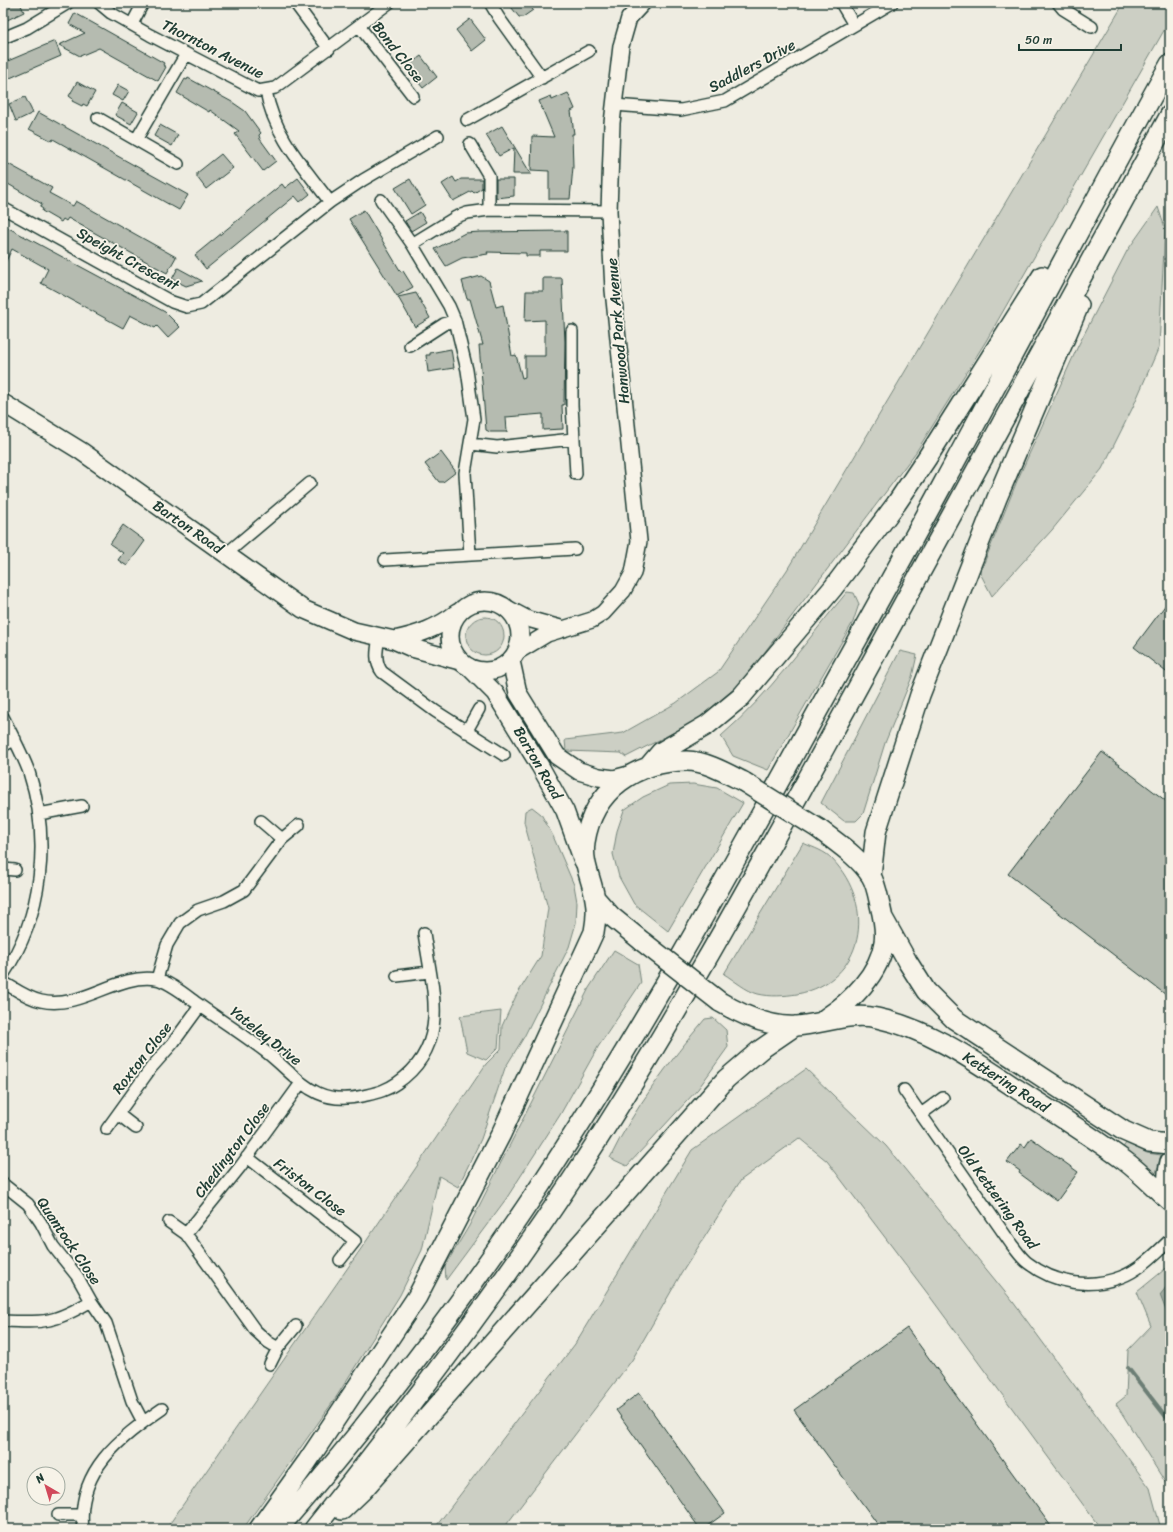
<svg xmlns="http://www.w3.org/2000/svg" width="1173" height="1532" font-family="Sriracha,sans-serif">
<rect width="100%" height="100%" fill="#eeece1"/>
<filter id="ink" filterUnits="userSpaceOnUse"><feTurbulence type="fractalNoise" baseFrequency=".025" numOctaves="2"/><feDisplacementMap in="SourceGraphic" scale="8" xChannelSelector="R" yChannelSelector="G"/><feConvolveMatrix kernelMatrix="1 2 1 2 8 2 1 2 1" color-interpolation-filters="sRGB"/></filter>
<g filter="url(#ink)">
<path fill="#cccfc4" stroke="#76867c" d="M1124,3H1170V20L986,341L916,452L742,682L696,721L626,757L621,753L566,751L565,740L623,733L676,703L718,672L787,570Z
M1158,207L1165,228L1159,347L1133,407L1102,469L1052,530L992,596L980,573L1017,481L1078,346L1127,251Z
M847,592L854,593L859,604L853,622L768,770L733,756L721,736C770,694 806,641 847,592Z
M466 636a19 19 0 1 1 38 0a19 19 0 1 1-38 0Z
M900,651L917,655L912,677L885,743L863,814L856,821H844L821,803Z
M693,784L717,788L743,803L668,931L634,904L619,877L613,854L617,831L624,810L643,797L669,785Z
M532,807L541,814L553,836L574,885L577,902L576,923L569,947L524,1037L505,1068L481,1139L458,1187L439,1176L422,1250L400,1295L335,1399L243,1529H166L365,1243L486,1064L501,1049L502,1026L516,996L541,956L548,908L524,822L525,811Z
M803,843C814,848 825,851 832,859C877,906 865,981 797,994C784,996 771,997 758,994C746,991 734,980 724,974Z
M614,950L638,964L641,983L598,1047L560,1115L506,1199L446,1280L445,1266L469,1226L589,988Z
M501,1011L498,1048L486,1060L467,1052L460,1016Z
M713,1018L726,1030L728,1047L698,1089L627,1166L610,1158C634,1108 670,1061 705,1019Z
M806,1069L886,1146L1013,1302L1150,1488L1161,1529H1101L931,1298L827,1161L799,1138L741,1180L681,1274L632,1360L503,1529H434L575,1344L692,1150Z
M1126,1143L1147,1153L1161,1155L1156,1173L1122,1149Z
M1170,1265V1490L1116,1404L1126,1396L1128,1350L1151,1326L1137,1292Z"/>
<path fill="#9fa99f" stroke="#6c7e74" d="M1170,1282V1321L1160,1295Z"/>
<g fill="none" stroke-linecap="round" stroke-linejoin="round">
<path stroke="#6c7e74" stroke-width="4" d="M1128,1368L1170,1422"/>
</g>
<path fill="#b5bbb0" stroke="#1f3d34" d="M3,3H20L24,12L3,22Z
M508,3H528L533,10L523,17H519Z
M75,13L164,63L163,65L166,67L158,81L99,48L80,56L59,45L85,33L69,24Z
M470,19L486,40L472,51L456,30Z
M55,41L61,56L3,81V63Z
M421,56L437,77L423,88L406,67Z
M188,78L232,102L245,111L261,133L259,135L260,139L276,161L263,171L235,134L239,131L210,110L209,112L177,93L185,79L187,80Z
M77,82L95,92L87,106L83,104L82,106L72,101L73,99L69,96Z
M118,85L129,91L123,101L112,95Z
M568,93L575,109L571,111L574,134H572L573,167L570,199H549V171L531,170L532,136L554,137L539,101L551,96L552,100Z
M25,97L33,113L16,121L9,104Z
M122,103L138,112L131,124L115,115Z
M38,112L188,195L179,210L53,139L52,141L29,129Z
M160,125L178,135L172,146L154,136Z
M502,126L514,146L531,174H513L514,148L499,156L486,135Z
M221,154L233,168L206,189L197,177V173Z
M3,161L52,188L49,193L73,206L76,201L176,257L167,273L68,218L66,221L63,219L61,222L42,211L43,209L40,207L42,204L3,181Z
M453,177L456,182L461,179H482V188L474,193L472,191L453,201L442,184Z
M298,178L310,194L300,202L295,196L206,269L195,255L282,184L285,188Z
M410,179L425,205L411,214L395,188Z
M496,179H514V196L496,198Z
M364,210L401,272L403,271L413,287L397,296L349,219Z
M420,212L426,222L411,231L405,221Z
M3,225L165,312L180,327L168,338L157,326L155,328L130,315L123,328L41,283L48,269L12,249L3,267Z
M567,231V251H540V256H526V253L487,252L488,254L462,258L446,266L435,249L465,233L480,232Z
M178,268L202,281L186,286L172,279Z
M481,276L489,281L496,307L503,305L512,356L516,355L522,378L525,377V356H545V320L525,321L526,291H543V278H562L565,342L564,405H562L563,429L543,430V414L506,417L507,432H490L486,430L479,345H483L470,299H467L462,281Z
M416,293L430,318L415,327L398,297Z
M451,349L454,368L428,372L426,355H430V353Z
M441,452L456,472L443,482H439L425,464Z
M123,525L145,541L127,566L118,560L123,553L110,544Z
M1170,599V675L1134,647Z
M1102,752L1170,804V998L1008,874Z
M1031,1138L1078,1172L1057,1201L1019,1173L1020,1171L1007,1162L1021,1144L1025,1147Z
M907,1328L1053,1529H881L794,1410Z
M639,1393L725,1513L703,1529H700L616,1410Z"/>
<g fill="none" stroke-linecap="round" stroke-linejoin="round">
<defs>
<path id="street" d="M99,3L111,13L150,35L258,91L275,88L389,3
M295,3L329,49
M490,3L499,18L542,78
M841,3L854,25
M1058,3L1063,9L1092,27
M132,24L143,3
M359,26L413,96
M3,38L27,28L68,3
M266,91C274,136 304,167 330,202
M614,105L681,110L725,101L892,3
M98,118L178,164
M467,120L589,51
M136,140L186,54
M470,144L489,176V210
M381,200L412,244
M3,208L172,302L187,307L201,304L330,202L363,180L438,136
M572,331V405L576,474
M410,346L444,324L455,320
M471,444L497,447L573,439
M226,554L310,483
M470,555L465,473L474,419L467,370L455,320L449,306L412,244L456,217L467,213L489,210L609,211
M385,560L575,549
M379,637C377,649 374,661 382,672L435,711L504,755
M3,717C12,735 22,753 29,772C51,839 43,916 3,975
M466,732L479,709
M3,746L15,739
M39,814L82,806
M261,821L282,839
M3,869L15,870
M397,976L429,972
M157,979L167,945L180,923L198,910L224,901L244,890L282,839L299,825
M3,982C15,989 27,998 41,1001C82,1010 116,973 156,979C169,981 188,997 198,1004C220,1020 244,1035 266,1052C299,1078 314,1107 363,1096C375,1093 386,1091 397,1083C452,1045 432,989 424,933
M904,1090L1012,1245C1017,1251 1022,1259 1028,1263C1055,1284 1090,1289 1121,1277C1140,1270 1156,1253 1170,1240
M118,1114L136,1128
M921,1114L943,1098
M107,1129L151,1068L173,1043L200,1006
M247,1157L355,1241L340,1260
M3,1184L28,1204L41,1223L53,1246L77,1276L91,1301L106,1323L132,1401L143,1422
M169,1222L186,1234
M3,1321C44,1323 55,1323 91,1301
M278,1348L268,1342L255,1330L186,1234L240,1167L301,1083
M270,1364L278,1348L296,1326
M58,1515H81
M83,1529C76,1471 120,1438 162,1409"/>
<path id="secondary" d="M509,609L528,619L564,629
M517,652L547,634L592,620L603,613L623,591L633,573L639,541L613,290L609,211L612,123L621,46L629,18L643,3"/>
<path id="primary" d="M3,403L81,451L303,609L354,631L394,640L412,648L460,661
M450 636a35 35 0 1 1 70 0a35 35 0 1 1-70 0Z
M394,640C418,635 438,628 457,613
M511,661L518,693L557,756L579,771L599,777L614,779L629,775
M469,667L495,693L540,766L565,811L583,861"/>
<path id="highway" d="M649,766L661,752L707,725L741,697L833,588L896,504L927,458L1042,276
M819,829C837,843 859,857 871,876C876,884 878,896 880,905C883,917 886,930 884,942C880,973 851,1002 826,1018
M871,876L876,832L920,695L997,498L1079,305
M595,898L611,916L643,942
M883,918L907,961L926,991L954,1019L1124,1131L1149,1142L1170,1144
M720,1002C742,1015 770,1028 797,1026C824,1024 849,1012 877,1018C929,1029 973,1060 1017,1089C1053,1112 1090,1135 1125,1161C1141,1173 1155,1188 1170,1201
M1170,1162C1167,1174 1166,1185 1170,1196
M342,1510L363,1490L726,1079L760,1050L795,1026
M259,1529L307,1462L417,1297L501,1134L594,932C596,921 597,909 595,899C592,879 582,864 585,842C593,790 636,761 687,761C706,761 728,774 744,782
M278,1529C373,1420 460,1306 540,1186C640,1034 728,875 815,716C858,638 902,560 944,482C1020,343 1093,202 1170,64
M314,1529C404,1416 492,1301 571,1181C672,1028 759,867 847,707C956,510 1064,313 1170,115"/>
</defs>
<use href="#street" stroke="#1f3d34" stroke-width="14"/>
<use href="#secondary" stroke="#1f3d34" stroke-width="18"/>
<use href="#primary" stroke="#1f3d34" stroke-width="20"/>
<use href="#highway" stroke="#1f3d34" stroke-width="22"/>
<use href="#street" stroke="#f7f3e8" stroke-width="11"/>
<use href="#secondary" stroke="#f7f3e8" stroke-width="15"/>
<use href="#primary" stroke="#f7f3e8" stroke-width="17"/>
<use href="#highway" stroke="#f7f3e8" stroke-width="19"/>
<defs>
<path id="highway-bridge" d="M744,782L819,829
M643,942L720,1002"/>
</defs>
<use href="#highway-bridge" stroke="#1f3d34" stroke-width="22" stroke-linecap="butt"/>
<use href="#highway-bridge" stroke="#f7f3e8" stroke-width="19"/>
</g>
</g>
<g text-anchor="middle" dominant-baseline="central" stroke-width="3.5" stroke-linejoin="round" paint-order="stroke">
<g font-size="15" fill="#1f3d34" stroke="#f7f3e8">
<text transform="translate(213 49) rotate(27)">Thornton Avenue</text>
<text transform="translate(398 52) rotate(52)">Bond Close</text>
<text transform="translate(752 66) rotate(-28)">Saddlers Drive</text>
<text transform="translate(128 259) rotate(29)">Speight Crescent</text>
<text transform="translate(618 331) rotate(-95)">Hanwood Park Avenue</text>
<text transform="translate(188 527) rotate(35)">Barton Road</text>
<text transform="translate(538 763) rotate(60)">Barton Road</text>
<text transform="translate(266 1036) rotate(38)">Yateley Drive</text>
<text transform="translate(142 1058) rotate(-52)">Roxton Close</text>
<text transform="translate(1006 1082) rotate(33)">Kettering Road</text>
<text transform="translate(232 1150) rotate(-53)">Chedington Close</text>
<text transform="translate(310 1187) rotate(37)">Friston Close</text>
<text transform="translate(998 1197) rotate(54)">Old Kettering Road</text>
<text transform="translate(69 1241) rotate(56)">Quantock Close</text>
</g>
</g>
<rect width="1173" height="1532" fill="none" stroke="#f7f3e8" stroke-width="16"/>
<rect x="8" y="8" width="1157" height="1516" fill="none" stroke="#1f3d34" stroke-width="1.5" filter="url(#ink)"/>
<g transform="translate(46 1486) rotate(322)"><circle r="19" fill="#f7f3e8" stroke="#a1aaa0"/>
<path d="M0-3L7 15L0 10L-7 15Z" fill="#d1495b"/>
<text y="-6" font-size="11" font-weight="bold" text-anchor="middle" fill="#1f3d34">N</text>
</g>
<path d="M1019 44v6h102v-6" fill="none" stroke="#1f3d34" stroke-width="2"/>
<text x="1025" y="44" font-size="12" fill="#1f3d34" stroke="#f7f3e8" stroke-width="3" paint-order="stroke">50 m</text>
</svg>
